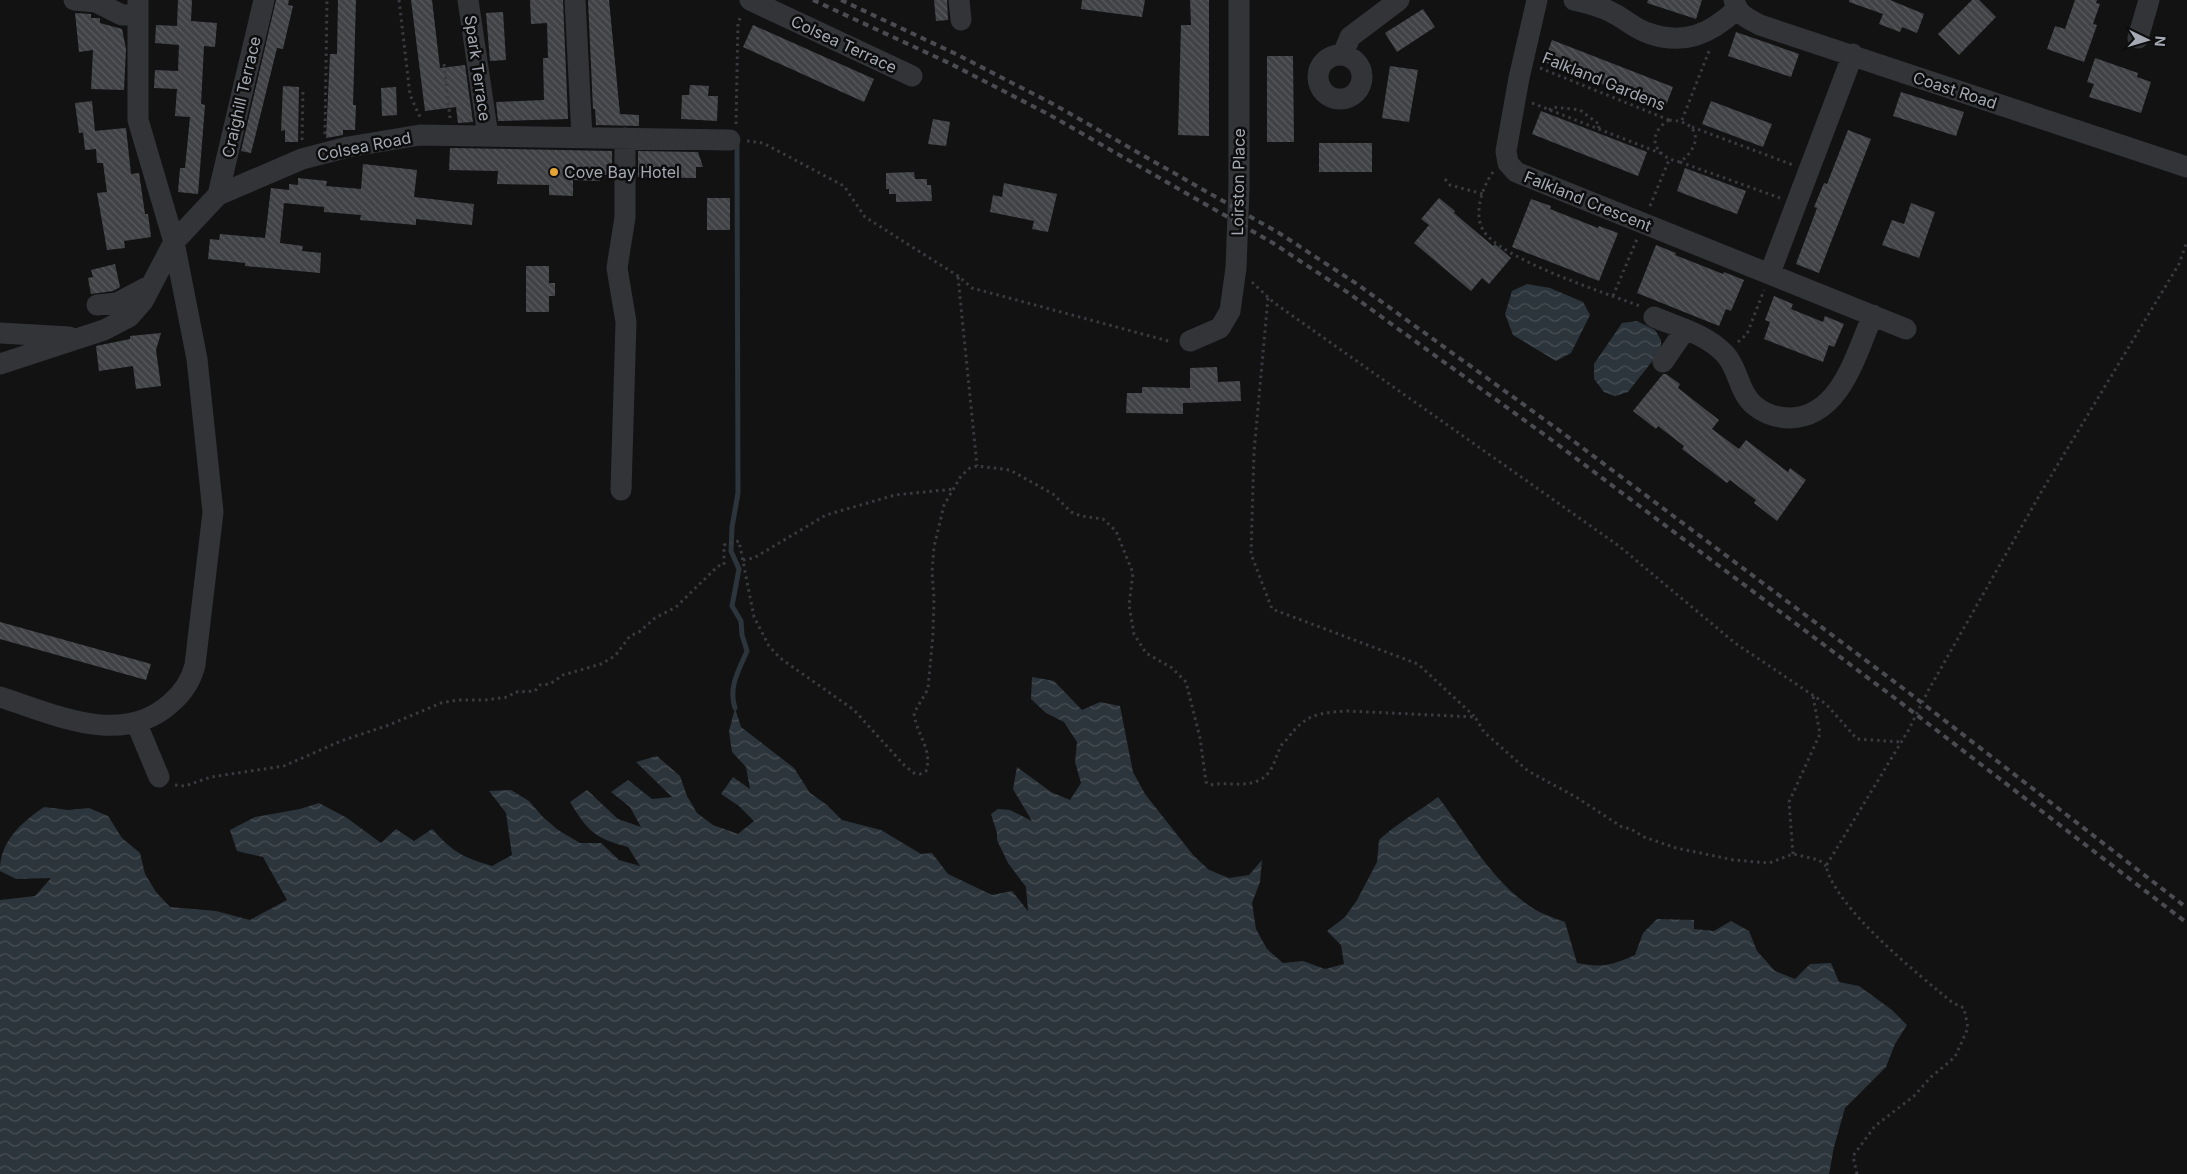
<svg xmlns="http://www.w3.org/2000/svg" width="2187" height="1174" font-family="Inter,sans-serif">
<defs>
<pattern id="water-waves" width="16" height="10" patternUnits="userSpaceOnUse" patternTransform="scale(1.25)"><rect width="16" height="10" fill="#2c353b"/><path d="M0 5q4-4 8 0t8 0" fill="none" stroke="#484f55"/></pattern>
<pattern id="building-back-hatch" width="6" height="6" patternUnits="userSpaceOnUse" patternTransform="scale(1.25)"><rect width="6" height="6" fill="#414246"/><path d="M-1 5l2 2M0 0l6 6M5-1l2 2" fill="none" stroke="#595a5e"/></pattern>
</defs>
<rect width="100%" height="100%" fill="#121213"/>
<path fill="url(#water-waves)" d="M1527,284L1550,288L1583,302L1590,315L1571,353L1556,361L1513,335L1505,314L1512,291Z
M1637,321L1655,330L1661,340V350L1628,392L1615,396L1604,392L1594,379V364L1622,323Z
M1032,677L1054,681L1082,710L1100,702L1120,706L1133,772L1145,794L1193,855L1209,870L1229,878L1249,875L1262,860L1260,882L1252,903L1256,929L1267,949L1283,963L1303,961L1325,969L1344,964L1341,945L1327,931L1345,917L1357,900L1377,862L1379,840C1397,823 1418,812 1438,797C1466,833 1487,874 1524,902C1536,912 1551,917 1565,922L1577,963C1603,968 1612,965 1635,955L1643,933L1657,919L1694,920V929L1714,931L1731,921L1749,931L1757,951L1775,971L1795,979L1810,964L1831,963L1839,982L1859,986L1892,1010L1907,1025L1895,1044L1886,1067L1845,1108L1834,1147L1829,1174H0V900L35,896L51,878L16,879L0,871C0,841 21,823 44,807L68,810L89,808L108,816L122,838L140,853L145,874L156,892L170,907L216,911L250,920L287,900L263,857L237,851L230,830L255,817L300,809L319,803L347,818L381,843L396,829L414,841L432,829C453,852 462,857 492,866L512,855L506,813L489,791L511,790L529,801L543,817L558,830L580,843H601L619,860L640,866L628,847C594,838 588,831 570,802L587,790L618,819L641,827L630,807L611,792L628,780L652,799L672,797L636,762L657,756L680,776L687,796L697,813L713,825L738,834L754,821L739,806L721,794L733,777L750,789L746,767L732,752L729,731L735,708L741,727L794,768L810,793L827,805L842,820L881,830L921,854L932,853L948,874L992,895L1012,891L1028,911L1026,887L1008,863L997,840V833L991,814L998,809L1010,810L1032,821L1013,789L1017,767L1051,792L1070,800L1081,783L1075,762L1077,742L1064,722L1046,713L1031,699Z"/>
<g fill="none" stroke-linecap="round" stroke-linejoin="round">
<path stroke="#2c353b" stroke-width="5" d="M735,708C728,687 739,670 747,651L742,635L741,621L732,606L739,569L731,551L732,527L738,493L737,146"/>
</g>
<path fill="url(#building-back-hatch)" d="M178,0H192L191,21L217,23L215,47L204,46L201,104L205,105L198,194L178,192L180,168H185L190,117L175,116L177,89L154,88L155,70L178,71L179,45L155,43L156,25L177,26Z
M276,0H289L288,5L293,6L283,49L277,48L251,153L241,151Z
M338,0H356L353,105H356L355,130H343V135L326,138L330,54H337Z
M411,0H432L440,68L465,65L473,122L458,123L456,107L425,111Z
M530,0H563L568,119L498,121L496,102L544,100L543,58H548L547,23L531,24Z
M588,0H609L620,114L639,115V126L596,125L595,109H593Z
M934,0H947L948,20L936,21Z
M1082,0H1145L1142,17L1081,9Z
M1190,0H1209V136L1178,135L1181,25H1191Z
M1648,0H1702L1696,19L1647,3Z
M1849,0H1890L1924,14L1917,33L1902,27L1900,32L1879,24L1883,14L1849,2Z
M1972,0H1979L1996,17L1959,55L1938,34Z
M2075,0H2097L2096,3L2100,4L2093,24L2097,25L2084,62L2047,49L2055,26L2065,29Z
M1423,9L1435,27L1397,52L1385,33Z
M503,12L506,60L490,61L486,13Z
M75,13L91,14V18H100V23L122,29L126,49L124,90L91,89L93,50L79,52Z
M753,25L874,79L864,102L743,47Z
M1736,32L1799,54L1791,77L1728,56Z
M1552,40L1673,87L1665,108L1544,62Z
M1267,56H1293L1294,142H1267Z
M2095,58L2138,73L2137,77L2151,82L2141,113L2089,97L2094,84L2087,82Z
M1390,66L1418,70L1409,122L1382,118Z
M690,85L709,86L708,96H718L717,121L681,119L682,95H689Z
M283,86L299,87L298,142H285V130L281,131Z
M396,87L397,115L382,116L381,88Z
M1901,92L1964,112L1956,136L1893,116Z
M92,101L95,131L79,133L75,103Z
M1711,101L1772,124L1763,147L1702,124Z
M1541,111L1647,152L1638,176L1532,134Z
M933,119L950,122L946,146L928,144Z
M126,128L131,174L139,173L145,214H148L151,237L124,241L125,248L107,250L97,193L107,192L103,163H97L96,149L85,150L83,132Z
M1848,130L1871,139L1819,273L1796,264L1817,208L1814,207L1824,183L1827,184Z
M1319,143H1372V172H1319Z
M450,148L612,151V175H600V181L573,180V196L549,195V185L497,184L498,171L449,170Z
M638,151L698,152L703,167H696V178L638,177Z
M363,164L417,170L414,197L474,204L472,225L416,219V225L360,220L361,215L324,212V207L284,203L280,243L303,246L302,251L321,253L320,273L245,266V263L208,259L210,239L219,240L220,234L265,238L271,188L289,190V184L298,185V178L327,181L326,186L361,189Z
M1685,168L1746,191L1737,214L1677,191Z
M914,172L915,179H927V185H931L932,201L896,202V194H889V189H886V173Z
M1004,183L1057,194L1048,232L1032,229L1034,221L990,212L993,195L1002,197Z
M707,198H730V230H707Z
M1439,198L1455,211L1454,213L1493,246L1495,244L1511,258L1489,284L1482,278L1471,291L1414,243L1429,225L1421,219Z
M1531,199L1551,206L1550,209L1598,228L1599,226L1618,233L1599,281L1512,247Z
M1911,203L1935,212L1919,258L1882,245L1892,220L1904,224Z
M1656,245L1676,253L1675,255L1723,274L1724,272L1744,280L1731,311L1726,309L1719,326L1637,293Z
M115,264L120,287L113,291L91,294L88,278L93,277L91,270Z
M526,266H549V283H555V296H549V312H526Z
M1774,296L1793,304L1791,309L1823,322L1825,316L1844,324L1834,347L1829,345L1823,362L1764,339L1770,322L1765,320Z
M161,333L156,350L161,386L136,389L133,366L99,371L96,346L130,339V336Z
M1217,367L1218,382L1240,381L1241,401L1183,403V414L1126,413L1127,393H1142V387L1190,388V368Z
M1663,374H1666L1680,384L1678,388L1719,420L1712,429L1739,449L1746,440L1788,472L1790,468L1806,480L1777,521L1754,503L1756,500L1730,480L1727,483L1682,449L1684,446L1658,426L1656,429L1633,411Z
M0,622L151,664L146,680L0,639Z"/>
<g fill="none" stroke-linecap="round" stroke-linejoin="round">
<path stroke="#393b3f" stroke-width="3" stroke-dasharray="2.5 4" stroke-linecap="butt" d="M399,0L410,95L420,117
M444,64L450,118
M1540,68L1669,120
M1532,103L1660,153
M1549,110L1553,107L1580,110L1600,125L1598,129
M1669,120C1701,121 1703,145 1680,162C1654,157 1645,135 1669,120Z
M1682,120L1709,51
M736,124L738,22L741,17
M1692,127L1793,165
M325,134L327,0
M302,140L303,88
M747,141L763,143L844,186L865,217L958,276L972,288L1172,342
M1680,162L1780,198
M1493,172C1483,186 1473,213 1483,230C1500,259 1605,293 1640,306
M1445,179L1450,185L1483,194
M1650,206L1669,160
M958,277L977,466
M1252,282L1273,302L1619,546L1735,643L1826,704L1857,739L1901,742
M1613,296L1637,239
M1268,298L1254,452L1251,554L1272,609L1418,664L1474,716
M1738,342L1747,334L1764,290
M743,560L754,558L826,515L895,495L954,489
M175,785L185,786L211,777L284,766L341,741L389,725L441,703L458,700H485L508,697L515,692L535,691L540,685L550,684L563,675L601,664L615,656L630,636L639,632L655,618L676,607L718,566L724,565V545L739,541L754,617L769,646L780,658L854,710L904,765L914,773L920,774L926,771C933,749 916,734 914,713L928,689L933,634L934,598L932,572L934,547L944,505L961,476L970,468L977,466L1010,470L1053,494L1071,512L1081,516L1103,519L1116,531L1133,573L1129,605L1134,634L1146,653L1172,668L1186,682L1200,738L1206,782L1210,785C1228,781 1247,789 1263,778C1274,770 1275,758 1280,748C1281,744 1285,742 1287,739C1306,714 1317,713 1347,711L1475,717L1484,732L1528,771L1576,797L1622,827L1631,829L1644,837L1676,848L1734,860L1769,863L1793,854L1819,860L1826,866
M1793,854L1789,802L1820,734L1813,696
M1857,1174L1853,1156L1875,1126L1914,1096L1931,1077L1955,1057L1968,1028L1964,1008L1953,1003C1918,974 1836,909 1826,866L1908,731L1928,691L2043,489L2179,264L2187,241"/>
<path stroke="#333438" stroke-width="21" d="M74,0L96,2L122,15H137
M468,0L488,136
M575,0L582,137
M750,0L912,76
M959,0L961,20
M1537,0L1519,78L1506,151L1508,163L1516,172L1906,329
M1574,0C1586,3 1600,6 1611,12C1624,18 1635,29 1648,33C1684,46 1710,34 1736,10
M1734,0C1738,15 1747,18 1760,25L2187,167
M2138,38L2149,0
M1343,54L1350,37L1399,0
M1318 77a22 22 0 1 1 44 0a22 22 0 1 1-44 0Z
M218,195L264,0
M1770,273L1853,54
M97,305L117,303L151,285
M1654,317C1678,327 1706,334 1725,354C1739,369 1738,392 1755,406C1765,414 1777,418 1790,418C1841,417 1856,353 1873,315
M0,333L69,337
M1190,341L1220,328L1230,311L1236,268L1239,188V0
M1663,362L1685,330
M0,364L104,330L129,317L143,301L174,242L218,195L302,159L348,147L420,135L730,140
M621,490L626,322L617,268L625,217V138
M0,697C54,714 122,748 171,703C184,692 191,681 195,665L213,512L197,359L174,242L138,120V0
M136,722L159,777"/>
<path stroke="#4a4c51" stroke-width="4" stroke-dasharray="6 5" stroke-linecap="butt" d="M813,0L951,64L1048,114L1273,243L1350,294L1549,438L1896,699L2187,923
M841,0L956,54L1053,104L1279,233L1357,284L1556,428L1904,689L2187,908"/>
</g>
<circle fill="#e7a536" stroke="#0d0d0e" stroke-width="2" cx="554" cy="172" r="5"/>
<g text-anchor="middle" dominant-baseline="central" stroke-width="5" stroke-linejoin="round" paint-order="stroke">
<g font-size="16" fill="#a4a9b3" stroke="#0d0d0e">
<text transform="translate(844 44) rotate(25)">Colsea Terrace</text>
<text transform="translate(478 68) rotate(82)">Spark Terrace</text>
<text transform="translate(1604 81) rotate(22)">Falkland Gardens</text>
<text transform="translate(1955 90) rotate(18)">Coast Road</text>
<text transform="translate(241 97) rotate(-77)">Craighill Terrace</text>
<text transform="translate(364 146) rotate(-11)">Colsea Road</text>
<text transform="translate(1238 182) rotate(-89)">Loirston Place</text>
<text transform="translate(1588 201) rotate(22)">Falkland Crescent</text>
</g>
<g font-size="16" fill="#a4a9b3" stroke="#0d0d0e" text-anchor="start">
<text x="564" y="172">Cove Bay Hotel</text>
</g>
</g>
<g transform="translate(2147 40) rotate(95)" stroke="#0d0d0e" stroke-width="4" paint-order="stroke">
<path d="M0-4L9 19L0 12L-9 19Z" fill="#a4a9b3"/>
<text y="-8" font-size="14" font-weight="bold" text-anchor="middle" fill="#a4a9b3">N</text>
</g>
</svg>
